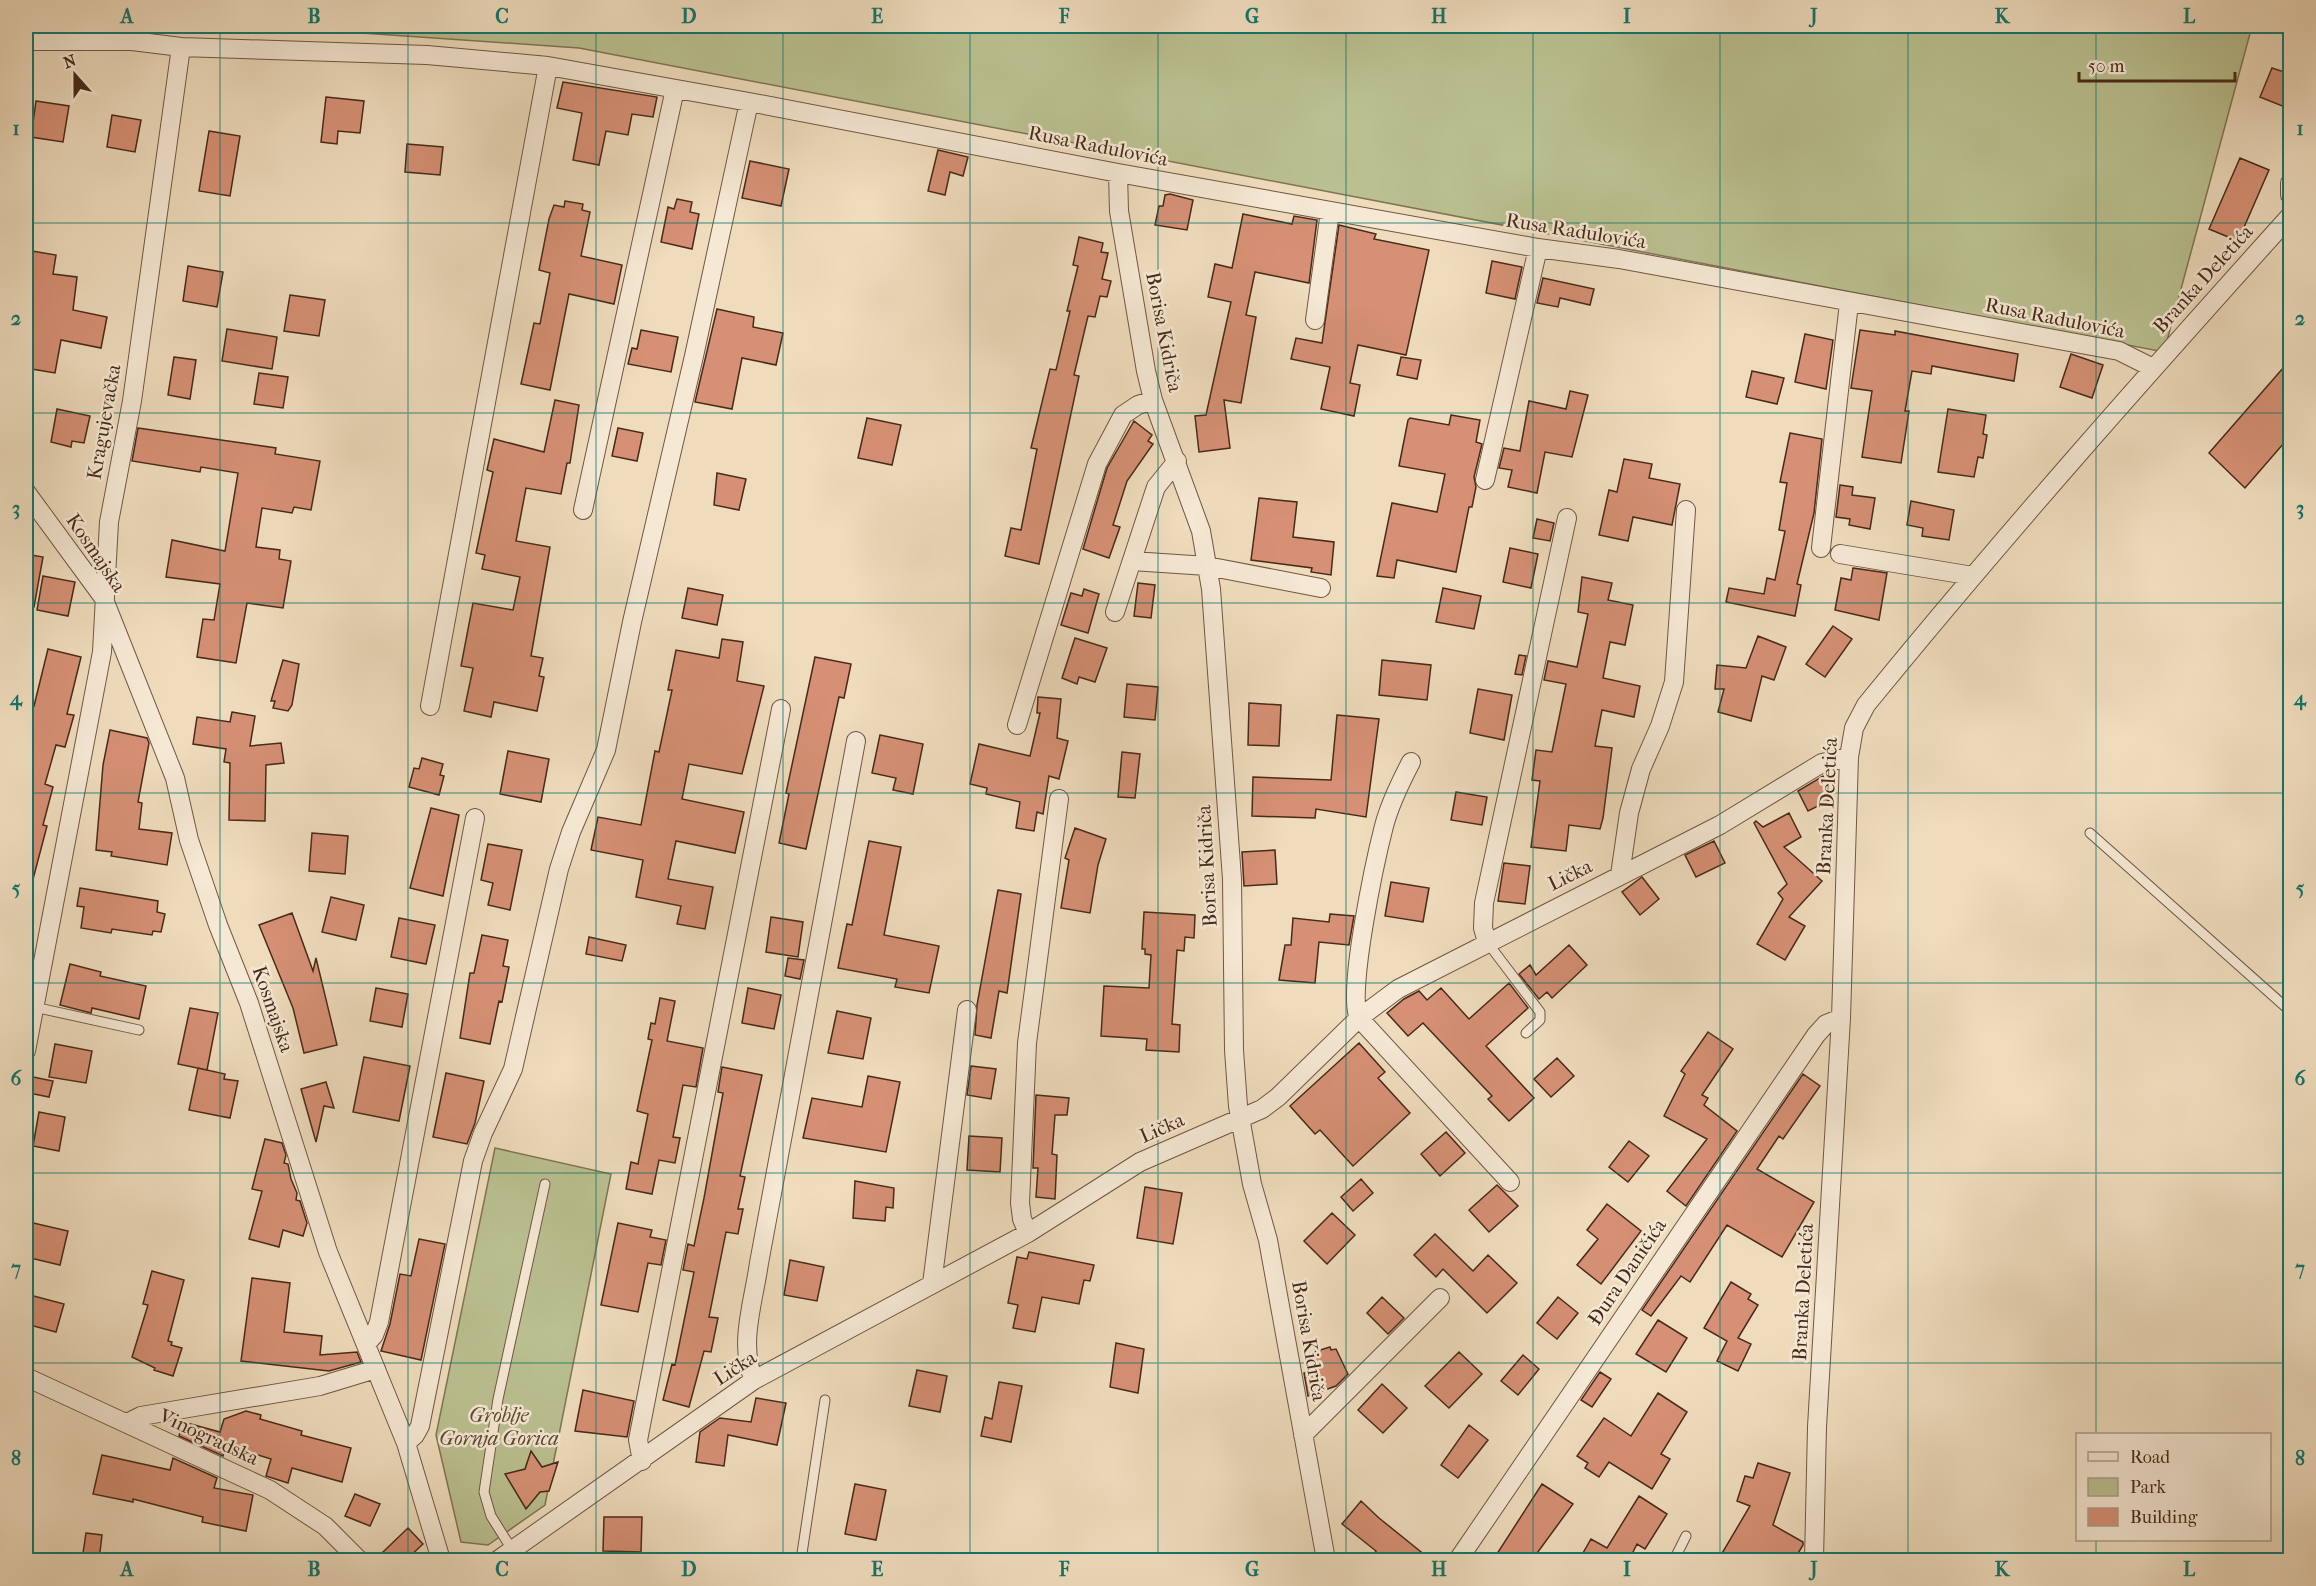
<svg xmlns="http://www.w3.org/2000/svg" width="2316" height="1586" font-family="'IM FELL French Canon',serif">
<rect width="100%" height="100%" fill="#efdcbd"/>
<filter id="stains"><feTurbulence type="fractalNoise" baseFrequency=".00333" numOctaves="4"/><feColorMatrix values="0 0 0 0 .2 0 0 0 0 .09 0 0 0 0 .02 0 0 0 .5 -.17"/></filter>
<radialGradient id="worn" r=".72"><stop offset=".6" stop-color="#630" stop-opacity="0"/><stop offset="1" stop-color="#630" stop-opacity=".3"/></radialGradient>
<path fill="#bac090" stroke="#807554" stroke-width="1.5" d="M260,26H2252L2164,352L579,48Z
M495,1148L611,1174L545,1505L488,1545L461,1542L436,1435Z"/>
<path fill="#d69075" stroke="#472a19" stroke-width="1.5" d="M2272,68L2290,74V109L2260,97Z
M563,82L657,97L653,117L632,114L628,135L606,131L599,165L573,160L582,113L557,108Z
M326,97L364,101L360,133L338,131L337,144L321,142Z
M36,101L69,106L63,142L31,137Z
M112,115L141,120L135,152L107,147Z
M209,131L240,136L230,196L199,191Z
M407,144L443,147L440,175L405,172Z
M938,150L968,157L963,176L950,172L945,195L928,191Z
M2240,158L2269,170L2238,241L2209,229Z
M750,161L789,169L781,206L742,198Z
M1170,194L1193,200L1187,230L1155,225L1159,206H1163L1165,195Z
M677,199L692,202L690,212L699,214L692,249L661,242L668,207L674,209Z
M565,201L583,204L582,210L590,212L581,256L622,265L614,304L569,294L550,390L521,384L534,323L540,324L550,273L539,270L549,219L554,205L564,207Z
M1243,214L1292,224L1294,216L1317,220L1309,283L1255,272L1246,315L1256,317L1241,403L1224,400L1230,448L1199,452L1195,416L1206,415L1231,302L1208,297L1215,264L1232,268Z
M1339,225L1376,234L1374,239L1429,250L1406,355L1358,345L1350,383L1360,385L1354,416L1321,409L1330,367L1291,359L1296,338L1322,343Z
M1079,237L1103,243L1101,252L1108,253L1102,279L1111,281L1107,297L1100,296L1095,317L1088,316L1074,375L1079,376L1039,564L1005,556L1011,528L1021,530L1037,449L1031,448L1050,369L1056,370L1070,311H1067L1078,266L1073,265Z
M26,250L56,255L53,274L77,277L73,310L107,317L101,348L61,340L55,373L26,368Z
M1492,261L1522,267L1515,299L1486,293Z
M188,266L223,272L217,307L183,301Z
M1543,278L1594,289L1590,305L1560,298L1558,307L1537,303Z
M290,295L325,300L319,336L284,331Z
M717,309L754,317L753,327L783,333L776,365L742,358L732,409L695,402Z
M227,329L277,337L272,369L222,361Z
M641,330L678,337L671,372L628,364L632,348L637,349Z
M1860,330L1895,335V331L2018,354L2014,381L1932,366L1931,374L1912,371L1905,411H1909L1901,463L1862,457L1872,391L1851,388Z
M1805,334L1833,340L1826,389L1795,382Z
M2071,354L2103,365L2092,398L2060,387Z
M174,357L196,360L190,399L168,395Z
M1401,357L1421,360L1417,379L1397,375Z
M2290,360V436L2245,488L2209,453Z
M1752,371L1784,378L1777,404L1746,397Z
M259,373L288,377L283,408L254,404Z
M1570,391L1588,395L1572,457L1545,452L1537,493L1508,487L1512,470L1499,468L1504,448L1520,451L1529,401L1566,409Z
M555,400L579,405L570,463H567L561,494L526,488L516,541L550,547L531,656L543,658L539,676L544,677L537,711L494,702L491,717L464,711L473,668L461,666L473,603L513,610L520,577L482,569L485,555L476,553L493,472L487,470L494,439L544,452Z
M57,409L90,416L84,443L72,441L71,447L51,442Z
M1948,409L1986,415L1983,434L1987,435L1983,458L1978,457L1974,477L1938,472Z
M1451,415L1480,420L1476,442L1482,444L1474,477L1476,487L1472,507H1469L1456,572L1397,560L1394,578L1377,576L1392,503L1437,512L1445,474L1399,466L1408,420L1410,418L1449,425Z
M867,418L901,425L892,465L858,458Z
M1134,421L1152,435L1148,441L1153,444L1127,481L1113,525L1120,527L1109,558L1083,549L1107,468Z
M138,428L276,448L275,454L320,461L311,510L294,507L292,513L262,508L256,547L280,550L279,559L291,561L283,608L247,603L236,663L197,657L203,619L214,620L220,584L166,577L172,540L225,551L238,473L201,467L200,472L132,461Z
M618,428L643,433L637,461L612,456Z
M1790,433L1822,439L1814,513L1797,584L1801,585L1795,616L1726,602L1729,588L1764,594L1767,578L1775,580L1785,531L1779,530L1787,483L1780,482Z
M1624,459L1652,464L1649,478L1680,484L1672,525L1633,517L1628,541L1599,535L1609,490L1617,492Z
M717,473L746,479L739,510L714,505Z
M1840,485L1853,487L1852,495L1875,498L1870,529L1849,525L1850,519L1836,517Z
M1259,498L1297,502L1293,537L1334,542L1331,575L1311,572L1312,568L1251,560Z
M1911,501L1954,510L1949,540L1922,536L1923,528L1907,525Z
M1537,519L1554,523L1550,541L1533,538Z
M1510,548L1538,554L1531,588L1503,582Z
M26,554L43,557L34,607L26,606Z
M1853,568L1887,573L1879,620L1835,610L1841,578L1851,580Z
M43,576L75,582L68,616L37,610Z
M1582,577L1612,583L1608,600L1633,605L1625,645L1610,642L1603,678L1640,686L1634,717L1602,710L1595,746L1612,748L1603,818L1600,829L1569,825L1566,851L1531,847L1540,781L1532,780L1536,750L1552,752L1566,684L1544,680L1548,661L1577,667L1588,614L1578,612Z
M1138,583L1155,585L1151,618L1134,616Z
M688,588L723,595L717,625L682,618Z
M1443,588L1481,596L1474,629L1436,622Z
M1084,589L1099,594L1088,633L1061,625L1071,593L1082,596Z
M1833,626L1852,639L1825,677L1806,664Z
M1758,636L1786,647L1774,680L1762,676L1751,721L1718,712L1724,689H1715L1717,665L1746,668Z
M1075,638L1107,648L1095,682L1079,677L1077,684L1062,678Z
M722,639L743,642L737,681L764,686L742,774L689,764L682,799L744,812L735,853L676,841L668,879L713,887L705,929L677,924L681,906L636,897L643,860L591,850L598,817L641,825L655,751L659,752L672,690H668L676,650L719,658Z
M48,649L81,657L67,714L74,715L65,747L56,745L45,784L53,787L43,825L47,826L31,887L26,886V704L34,706Z
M1519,655L1526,656L1522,675L1515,674Z
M815,657L851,664L844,698L839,697L806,849L779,843L789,794L786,793Z
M283,660L299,664L292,705L288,711L273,708L275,701H271Z
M1382,660L1431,665L1427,700L1379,695Z
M1127,684L1158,687L1155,720L1124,717Z
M1478,689L1512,695L1504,740L1470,733Z
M1038,697L1061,699L1057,738L1068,741L1059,779L1049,776L1043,814L1037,812L1034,831L1016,828L1020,802L986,794L987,788L970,784L979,744L1030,756L1040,713H1037Z
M1249,703L1281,705L1279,746L1248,745Z
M232,712L255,716L250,746L281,743L284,763L266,765L265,821L229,820L230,763L224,762L226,749L193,744L197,717L230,722Z
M1337,715L1379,719L1366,817L1316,809L1315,818L1252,816L1253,777L1331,780Z
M110,730L147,738L149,743L138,802L142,803L139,829L172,833L167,865L111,856L112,852L96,850L103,765Z
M880,735L923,744L913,794L893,790L896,778L872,773Z
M508,751L549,759L541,802L500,794Z
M1122,752L1140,754L1135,798L1118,797Z
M422,758L443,764L440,775L444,776L439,795L409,787L414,768L419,769Z
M1823,776L1834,798L1808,811L1798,791Z
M1456,792L1487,797L1482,825L1451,820Z
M431,808L459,815L443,896L410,888Z
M1789,813L1801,837L1784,847L1822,881L1789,917L1805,926L1785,960L1757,944L1783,899L1778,893L1787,884L1754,823L1756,821L1763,827Z
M1075,828L1106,839L1098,865L1090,913L1061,908L1069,860L1065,858Z
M312,833L348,836L345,874L309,871Z
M869,841L901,847L884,935L939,946L929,993L895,987L897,979L838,968L847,924L852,925Z
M1714,841L1725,863L1696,877L1685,855Z
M488,844L522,850L510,910L488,905L493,883L481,880Z
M1275,850L1277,884L1244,886L1242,852Z
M1504,863L1530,866L1525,904L1498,901Z
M1642,877L1659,899L1640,915L1622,892Z
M1391,882L1429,888L1423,922L1385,916Z
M80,888L158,901L157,912L165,914L161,932L153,931L152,935L112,929L111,933L81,928L84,907L77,906Z
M998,890L1021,894L1007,993L999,991L991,1038L975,1035L977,1005Z
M331,897L364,905L356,940L322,932Z
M1144,912L1195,915L1194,938L1185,937L1184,951L1177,950L1172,1024L1180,1025L1179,1052L1146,1050L1147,1039L1101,1036L1104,986L1149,988L1151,955L1145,954V949H1142Z
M292,913L313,971L316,958L337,1045L304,1053L293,1008L259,925Z
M1330,914L1354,916L1349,945L1319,942L1315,983L1279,980L1285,945H1291L1293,918L1329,922Z
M771,917L803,922L798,957L766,952Z
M399,918L435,925L426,964L391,957Z
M482,935L508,940L503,966L509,967L502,1002L499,1001L490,1044L460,1038L470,973H474Z
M589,937L626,945L622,961L586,954Z
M1569,945L1587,965L1552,998L1547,992L1539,999L1519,974L1530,965L1536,975Z
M788,958L804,960L800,979L785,976Z
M70,964L101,972L100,976L146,986L139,1019L92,1008L91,1013L60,1005Z
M1509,983L1528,1008L1486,1046L1534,1098L1509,1121L1488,1099L1492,1096L1423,1023L1408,1036L1387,1013L1404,999L1419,991L1427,1000L1441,988L1469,1019Z
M376,988L408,994L402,1027L370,1021Z
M748,988L781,995L774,1029L742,1023Z
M660,998L675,1001L667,1041L703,1048L696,1087L683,1085L673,1137L680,1138L675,1163L659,1160L652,1194L626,1189L631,1162L638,1164L648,1114L637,1111L652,1040L648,1039L651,1023L655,1024Z
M190,1008L218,1013L207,1070L178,1064Z
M837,1011L871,1018L863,1059L828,1053Z
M1708,1032L1733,1049L1702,1095L1708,1098L1704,1105L1737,1131L1686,1206L1667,1191L1707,1139L1664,1116L1685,1074L1681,1071Z
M1359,1043L1385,1072L1378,1078L1410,1113L1353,1166L1320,1130L1315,1134L1290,1106Z
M55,1044L92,1051L86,1083L49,1077Z
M364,1057L410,1066L399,1121L353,1112Z
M1557,1058L1574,1076L1551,1097L1534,1079Z
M971,1066L996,1069L991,1099L967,1095Z
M722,1067L762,1075L740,1176L745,1177L738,1209H743L738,1234L726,1232L709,1317L718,1318L711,1352L704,1351L689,1407L663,1400L672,1364L675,1365L694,1272L683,1270L688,1244L694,1246L704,1198L723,1093L718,1092Z
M198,1068L225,1074L224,1079L238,1081L230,1118L189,1110Z
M446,1073L484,1081L475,1123L467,1144L433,1137Z
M1803,1074L1820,1086L1783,1139L1779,1136L1757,1169L1814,1202L1782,1257L1727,1225L1690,1282L1681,1276L1651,1316L1642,1310Z
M868,1076L900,1082L886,1152L803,1138L812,1098L862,1107Z
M33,1077L53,1081L49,1097L29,1093Z
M326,1082L334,1108L324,1106L316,1142L301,1089Z
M1036,1095L1069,1098L1067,1115H1055L1052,1154L1057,1155L1055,1199L1036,1197L1038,1168H1033Z
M39,1112L65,1117L59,1151L33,1146Z
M1446,1132L1465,1153L1440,1176L1421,1154Z
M969,1136L1002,1138L1000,1172L967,1170Z
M265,1139L282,1143L286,1155L284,1163L288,1164L291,1179L297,1193L296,1200L300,1201L307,1223L303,1236L283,1230L279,1247L249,1239L262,1191L252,1189Z
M1629,1141L1649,1156L1628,1182L1609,1167Z
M1361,1179L1373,1193L1353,1211L1341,1197Z
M855,1181L894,1188L893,1208L886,1207L885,1221L853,1218Z
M1497,1185L1518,1206L1489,1232L1469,1210Z
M1145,1187L1182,1193L1173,1244L1137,1238Z
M1607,1204L1641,1231L1601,1284L1577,1265L1598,1239L1587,1230Z
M1332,1213L1355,1235L1327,1264L1304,1241Z
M29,1222L68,1231L60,1265L26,1257V1236Z
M618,1223L652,1230L650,1237L666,1240L661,1265L648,1263L638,1312L601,1305Z
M1435,1234L1473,1271L1488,1255L1517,1283L1487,1313L1443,1269L1436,1277L1414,1255Z
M419,1239L445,1244L421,1360L381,1351L390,1324L400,1274L411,1276Z
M1029,1252L1094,1265L1090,1281L1084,1280L1079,1304L1042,1297L1035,1332L1013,1328L1018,1305L1008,1303L1017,1257L1027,1259Z
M790,1260L824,1267L817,1301L784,1295Z
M152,1271L184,1280L168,1341L172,1342L171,1345L182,1348L173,1376L154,1370L155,1368L132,1357L148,1305L143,1304Z
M252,1278L290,1283L284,1332L322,1336L320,1355L357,1352L361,1362L329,1371L241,1361Z
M1731,1282L1751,1294L1748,1299L1758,1305L1738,1338L1751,1344L1738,1371L1717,1361L1727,1341L1704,1328Z
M26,1294L64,1304L56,1332L26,1324Z
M1382,1297L1404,1318L1388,1334L1367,1313Z
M1558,1297L1578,1313L1557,1339L1537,1323Z
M1658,1320L1687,1338L1666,1372L1636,1354Z
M1116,1343L1144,1349L1138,1393L1110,1387Z
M1330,1347L1331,1350L1336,1349L1348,1374L1336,1386L1308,1396L1304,1373L1312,1371L1308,1358L1316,1356L1314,1352Z
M1459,1352L1482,1374L1449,1408L1425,1386Z
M1523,1355L1539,1369L1518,1395L1501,1381Z
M917,1370L947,1376L940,1412L909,1406Z
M1600,1372L1611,1379L1592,1407L1581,1400Z
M999,1382L1022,1386L1011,1442L981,1436L985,1417L992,1419Z
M1382,1384L1407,1408L1383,1433L1358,1410Z
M583,1390L634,1401L627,1437L575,1431Z
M1658,1393L1687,1412L1661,1454L1670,1459L1652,1489L1609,1462L1599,1477L1585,1468L1588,1463L1577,1456L1604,1418L1631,1436Z
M756,1398L786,1403L777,1445L728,1435L724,1466L696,1462L700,1432L720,1418L751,1422Z
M246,1411L261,1415L260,1419L302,1431L301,1435L351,1448L342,1482L292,1468L288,1483L266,1476L271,1459L226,1445L223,1456L179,1436L183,1422L220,1432L224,1419Z
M1469,1425L1488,1440L1458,1478L1441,1465Z
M531,1451L542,1467L558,1462L549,1491L540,1492L526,1509L505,1474L525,1469Z
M102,1455L170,1470L173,1458L217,1478L214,1488L253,1495L246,1531L202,1522L203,1517L133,1499V1502L93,1494Z
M1758,1463L1790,1473L1773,1525L1803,1542V1545L1794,1560H1718L1750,1506L1737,1501L1745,1476L1753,1478Z
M855,1484L886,1490L876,1540L845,1534Z
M1542,1484L1573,1504L1532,1560H1493Z
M355,1494L380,1504L370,1526L345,1516Z
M1639,1496L1667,1514L1645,1549L1637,1544L1629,1560H1579L1591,1539L1607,1548Z
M1361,1501L1379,1518L1431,1560H1368L1376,1551L1342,1524Z
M604,1517H642L641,1552L603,1551Z
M408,1528L423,1544L406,1560H391L383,1552Z
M86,1533L102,1535L99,1560H82Z"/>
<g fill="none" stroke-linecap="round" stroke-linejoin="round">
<defs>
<path id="lane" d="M2090,833L2290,1011
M1487,942L1540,1012V1020L1526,1033
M34,1007L139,1030
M513,1551L491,1516L484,1492L498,1399L545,1184
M801,1560L825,1400
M1674,1560L1686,1536"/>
<path id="street" d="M26,41H132L181,47L427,55L548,66L749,102L1118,173L1538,248L1619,259L2119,351L2153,368
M1118,173L1119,211L1146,371L1153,400L1201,531L1211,589L1232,879L1234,1050L1238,1106L1252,1184L1268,1240L1326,1560
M2290,183V195
M1315,320L1330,211
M1485,480L1538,248
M26,492L103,597L175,778L189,840L218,925L249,1003L328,1252L406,1443L441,1560
M583,510L675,89
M1821,548L1849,303
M1840,554L1973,576
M1132,561L1207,566L1321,588
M1115,612L1156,487L1177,461
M430,706L548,66
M1017,725L1097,464L1123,415L1138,405L1153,400
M1411,762C1400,783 1390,803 1384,826C1376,857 1346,995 1359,1018L1510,1182
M1620,875L1629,813L1641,769L1660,726L1674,682L1686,510
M1487,942L1483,928L1484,903L1567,518
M26,1051L102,652L109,522L132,401L181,47
M1028,1233L1022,1219L1020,1203L1027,1043L1059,799
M932,1284L967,1010
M366,1344L374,1335L379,1322L475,818
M26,1377L270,1490L325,1526L359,1560
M754,1380C738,1345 754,1300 759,1263L856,741
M127,1423L141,1416L320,1386L376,1369
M1303,1435L1440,1298
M406,1443L415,1435L420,1426L473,1161L483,1133L513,1069L559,869L571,832L606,750L632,622L694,356L749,102
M642,1461L638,1440L781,709
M498,1560L754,1380L1028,1233L1140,1162L1262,1109L1278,1097L1359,1018L1398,989L1720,825L1822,763L1849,757
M1458,1560L1816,1035L1826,1024L1841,1018
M1814,1560L1817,1427L1841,1018L1849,757L1854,728L1866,705C2002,538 2146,376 2290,216"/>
</defs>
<use href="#lane" stroke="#715642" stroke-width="11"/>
<use href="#street" stroke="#715642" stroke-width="20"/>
<use href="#lane" stroke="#f5e8d4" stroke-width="9"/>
<use href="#street" stroke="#f5e8d4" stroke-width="18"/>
</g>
<path fill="none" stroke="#0f766e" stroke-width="1.5" stroke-opacity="0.55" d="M220,26V1560M408,26V1560M596,26V1560M783,26V1560M970,26V1560M1158,26V1560M1346,26V1560M1533,26V1560M1720,26V1560M1908,26V1560M2096,26V1434M26,223H2290M26,413H2290M26,603H2290M26,793H2290M26,983H2290M26,1173H2290M26,1363H2290M2096,1540V1560"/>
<g text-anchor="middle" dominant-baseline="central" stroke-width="5" stroke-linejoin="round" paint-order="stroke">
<g font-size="20" fill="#472a19" stroke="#f5e8d4">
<text transform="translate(1098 146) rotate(11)">Rusa Radulovića</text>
<text transform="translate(1576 231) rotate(9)">Rusa Radulovića</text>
<text transform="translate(2203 279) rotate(-48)">Branka Deletića</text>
<text transform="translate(2055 318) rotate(11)">Rusa Radulovića</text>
<text transform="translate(1164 332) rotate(79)">Borisa Kidriča</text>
<text transform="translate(104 422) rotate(-80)">Kragujevačka</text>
<text transform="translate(96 553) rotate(56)">Kosmajska</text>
<text transform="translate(1827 806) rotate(-87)">Branka Deletića</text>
<text transform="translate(1207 866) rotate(-93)">Borisa Kidriča</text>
<text transform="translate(1570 875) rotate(-26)">Lička</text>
<text transform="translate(273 1009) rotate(71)">Kosmajska</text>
<text transform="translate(1162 1128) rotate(-24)">Lička</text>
<text transform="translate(1627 1272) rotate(-56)">Đura Daničića</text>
<text transform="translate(1803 1292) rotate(-87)">Branka Deletića</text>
<text transform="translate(1309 1341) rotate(80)">Borisa Kidriča</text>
<text transform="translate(735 1368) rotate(-33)">Lička</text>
<text transform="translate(209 1437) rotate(25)">Vinogradska</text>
</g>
<g font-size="20" font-style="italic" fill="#5e4831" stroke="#f5e8d4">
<text x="499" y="1415">Groblje<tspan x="499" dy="23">Gornja Gorica</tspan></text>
</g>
</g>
<rect width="2316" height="1586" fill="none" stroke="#efdcbd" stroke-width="66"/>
<rect x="2076" y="1433" width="195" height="108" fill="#f5e8d4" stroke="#af9c89" stroke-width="1.5"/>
<rect x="2088" y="1452" width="30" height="9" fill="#f5e8d4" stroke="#af9c89" stroke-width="1.5"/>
<text x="2130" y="1463" font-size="18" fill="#472a19">Road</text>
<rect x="2088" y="1478" width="30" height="18" fill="#bac090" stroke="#af9c89" stroke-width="1.5"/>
<text x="2130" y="1493" font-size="18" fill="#472a19">Park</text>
<rect x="2088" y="1508" width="30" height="18" fill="#d69075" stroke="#af9c89" stroke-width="1.5"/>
<text x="2130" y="1523" font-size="18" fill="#472a19">Building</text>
<g transform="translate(75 75) rotate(339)" stroke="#f5e8d4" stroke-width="4.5" paint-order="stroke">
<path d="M0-4.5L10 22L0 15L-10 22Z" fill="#472a19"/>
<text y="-9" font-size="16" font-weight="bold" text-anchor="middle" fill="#472a19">N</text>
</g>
<path d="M2079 72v9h156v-9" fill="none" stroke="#472a19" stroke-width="3"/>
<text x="2088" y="72" font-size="18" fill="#472a19" stroke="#f5e8d4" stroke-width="4.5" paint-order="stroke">50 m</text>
<rect x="33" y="33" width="2250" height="1520" fill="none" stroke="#0f766e" stroke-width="2"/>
<g font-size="20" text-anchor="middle" font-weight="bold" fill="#0f766e">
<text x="127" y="23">A</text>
<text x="314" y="23">B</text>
<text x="502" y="23">C</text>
<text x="689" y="23">D</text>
<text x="877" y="23">E</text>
<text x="1064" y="23">F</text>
<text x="1252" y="23">G</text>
<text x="1439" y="23">H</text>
<text x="1627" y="23">I</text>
<text x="1814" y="23">J</text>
<text x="2002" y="23">K</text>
<text x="2189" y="23">L</text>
<text x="16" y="135">1</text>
<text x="2300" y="135">1</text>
<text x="16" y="325">2</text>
<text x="2300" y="325">2</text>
<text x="16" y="515">3</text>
<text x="2300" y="515">3</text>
<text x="16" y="705">4</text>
<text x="2300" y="705">4</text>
<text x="16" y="895">5</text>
<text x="2300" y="895">5</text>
<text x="16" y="1085">6</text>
<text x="2300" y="1085">6</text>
<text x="16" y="1275">7</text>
<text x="2300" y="1275">7</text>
<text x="16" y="1465">8</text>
<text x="2300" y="1465">8</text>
<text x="127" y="1576">A</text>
<text x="314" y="1576">B</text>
<text x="502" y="1576">C</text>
<text x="689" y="1576">D</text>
<text x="877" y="1576">E</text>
<text x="1064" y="1576">F</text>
<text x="1252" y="1576">G</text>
<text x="1439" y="1576">H</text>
<text x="1627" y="1576">I</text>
<text x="1814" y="1576">J</text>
<text x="2002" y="1576">K</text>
<text x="2189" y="1576">L</text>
</g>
<rect width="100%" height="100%" filter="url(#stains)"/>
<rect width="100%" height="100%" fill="url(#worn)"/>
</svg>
